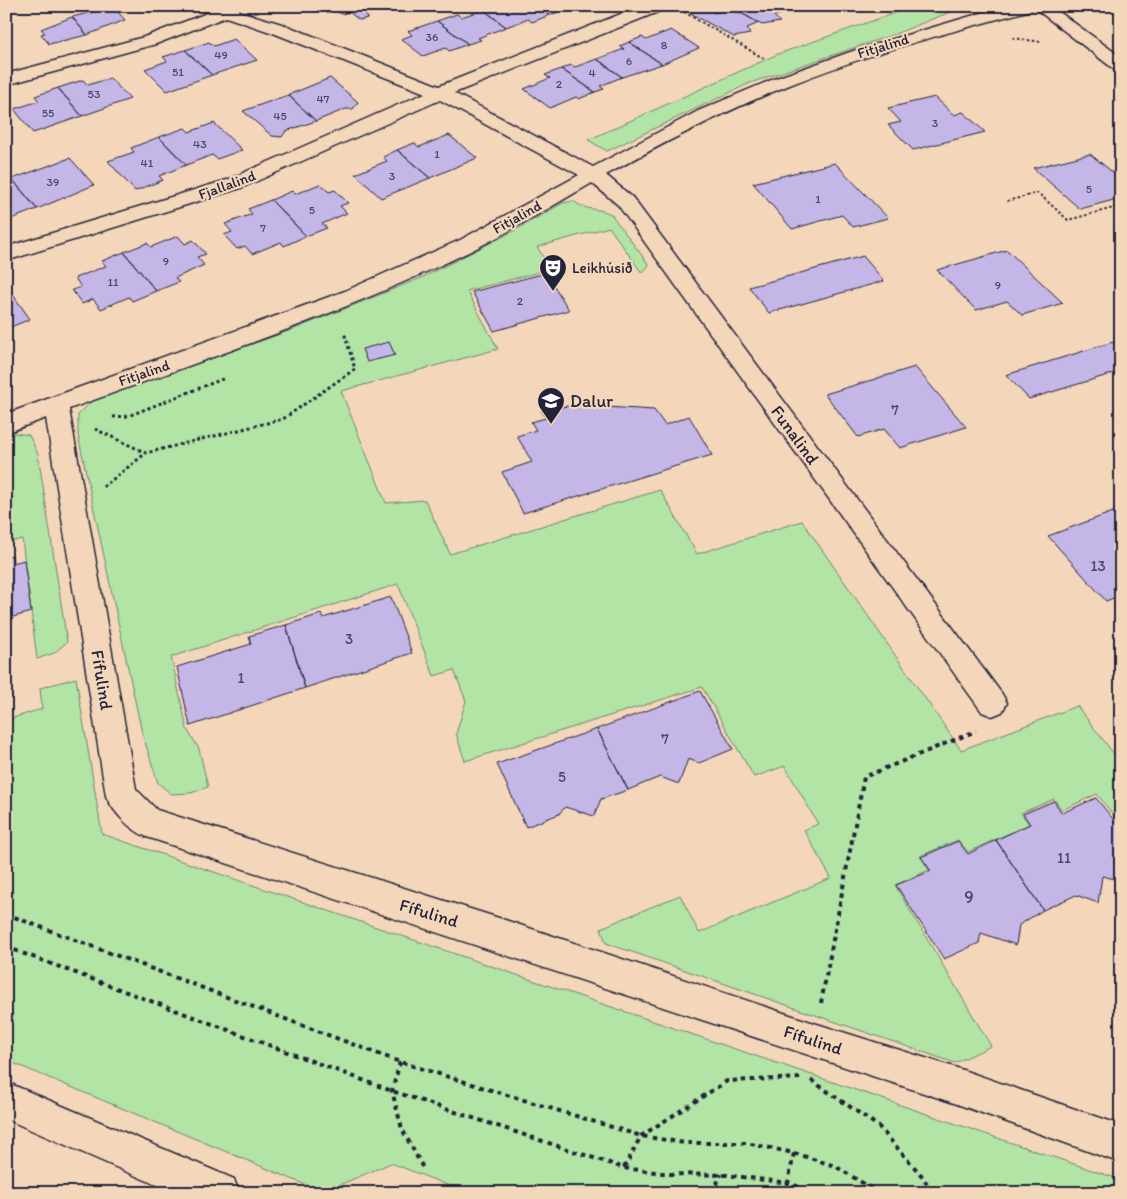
<svg xmlns="http://www.w3.org/2000/svg" width="1127" height="1199" font-family="Itim,sans-serif">
<rect width="100%" height="100%" fill="#f4d7ba"/>
<filter id="ink" filterUnits="userSpaceOnUse"><feTurbulence type="fractalNoise" baseFrequency=".02" numOctaves="2"/><feDisplacementMap in="SourceGraphic" scale="10" xChannelSelector="R" yChannelSelector="G"/><feConvolveMatrix kernelMatrix="1 2 1 2 8 2 1 2 1" color-interpolation-filters="sRGB"/></filter>
<g filter="url(#ink)">
<path fill="#b2e5a5" stroke="#6a8470" d="M915,6H965L895,34L750,83L607,151L588,140L778,54Z
M573,201C590,213 595,206 611,214L649,265L642,273L609,227L537,247L551,269L467,291L498,349L341,391L386,503L425,500L450,554L660,490L697,554L802,521L961,750L1077,706L1121,763V825L1097,794L1062,810L1054,799L1021,813L1029,824L968,852L958,840L920,856L929,870L895,885L991,1046L955,1063L606,943L601,928L680,895L699,933L831,878L804,830L818,824L785,766L754,777L702,687L465,761L456,734L466,701L454,670L434,676L398,584L171,657L187,729L199,749L208,787L191,793L171,794L158,783L142,733L78,435V415L91,402L297,328L421,278L512,232L563,203Z
M6,432L29,435L38,454L67,642L54,653L37,659L22,539L6,543Z
M76,678L102,834L1121,1180V1193H468L391,1163L323,1192L6,1060V720L42,709L40,688Z"/>
<path fill="#c4b6e7" stroke="#22223b" d="M389,6L375,11H363L368,18L359,20L349,12L342,14L327,7Z
M536,6L550,15L532,22L528,19L506,27L484,10L494,6Z
M536,6H566L558,9L561,11L550,15Z
M729,6H778L788,12L774,16L780,22L762,25Z
M778,6H807L811,9L790,13Z
M705,7L715,13L730,7L759,23L747,28L750,34L734,37L690,13Z
M108,8L112,12L116,10L125,20L87,35L72,17Z
M484,10L506,27L478,38L481,40L468,44L437,21L457,14L461,17Z
M72,17L87,35L49,44L41,34L45,33L41,29Z
M437,21L468,44L449,51L446,48L423,56L401,39L412,35L408,31Z
M671,30L699,48L662,64L629,42L642,37L646,40Z
M234,39L257,60L212,75L185,50L209,42L214,46Z
M629,42L662,64L622,77L597,59L624,49L620,46Z
M185,50L212,75L167,91L145,69L167,61L163,57Z
M597,59L622,77L600,86L604,89L595,92L561,69L571,65L575,67Z
M561,69L595,92L579,99L576,97L550,108L524,89L550,78L545,75Z
M110,78L130,99L82,116L58,88L83,80L88,85Z
M330,78L358,102L353,109H346L316,121L288,95Z
M58,88L82,116L33,133L14,109L39,101L35,96Z
M288,95L316,121L286,131L282,137L272,136L243,111Z
M935,97L954,115L963,112L985,132L913,150L888,125L901,122L888,108Z
M214,123L242,150L217,159L212,155L186,165L159,137L185,128L189,132Z
M449,135L477,158L430,178L397,150L414,143L419,147Z
M159,137L186,165L159,176L163,180L135,191L108,161L134,152L131,148Z
M397,150L430,178L381,198L355,174L387,161L383,157Z
M1090,154L1121,179V198L1080,209L1033,168Z
M70,158L94,185L37,209L12,179Z
M835,163L888,218L853,227L842,215L792,229L753,183Z
M12,179L37,209L6,221V181Z
M320,184L329,192L335,190L348,203L340,206L347,213L322,224L327,228L306,236L271,200L292,191L295,194Z
M271,200L306,236L284,246L281,242L252,254L245,246L237,249L224,235L232,232L225,224L252,214L248,209Z
M178,236L185,244L193,240L206,254L197,257L204,265L175,278L179,282L156,291L124,252L147,243L151,247Z
M1007,250L1063,303L1022,315L1007,301L976,310L937,270Z
M124,252L156,291L132,301L129,297L101,309L93,299L82,304L72,290L81,287L75,278L106,266L102,261Z
M863,256L884,281L769,313L749,287Z
M546,273L569,310L494,331L472,292Z
M6,285L30,319L6,329Z
M389,342L395,355L367,362L362,349Z
M1113,342L1121,350V371L1029,399L1006,375Z
M915,367L966,427L900,448L884,429L858,437L825,394Z
M574,405L654,410L665,425L689,416L712,455L523,513L502,472L532,462L517,436L536,430L531,422L546,418L541,410Z
M1121,509V595L1106,601L1048,536Z
M12,555L13,563L24,560L31,612L6,619V557Z
M391,597L412,653L305,688L286,625L321,614L323,618Z
M286,625L305,688L190,726L177,667L251,644L249,636Z
M700,691L733,749L699,763L688,759L679,784L660,777L628,790L597,729Z
M597,729L628,790L601,799L594,816L565,807L559,814L526,827L497,764Z
M1096,798L1121,829V876L1115,879L1102,876L1098,903L1076,895L1043,910L996,840L1030,824L1023,814L1054,801L1062,813Z
M996,840L1043,910L1019,925L1016,945L981,933L979,943L944,959L896,885L931,871L921,857L958,841L968,854Z"/>
<g fill="none" stroke-linecap="round" stroke-linejoin="round">
<defs>
<path id="minor" d="M199,6H240L239,11L285,25L439,86L641,6H665L663,10L454,93L593,167L698,111L776,78L856,50L1005,6H1033L1031,10C949,32 866,54 787,86C725,111 665,142 606,175L632,197L1002,694L1007,703L1002,712L992,716L982,712L618,205L592,183C547,209 503,236 456,258C331,318 199,361 69,409L136,789L157,810L502,919L814,1023L957,1068L1121,1125V1163L957,1104L147,837C130,830 114,813 106,796L46,418L6,433V414L345,291L460,240L579,175L440,100L241,188L6,261V247L227,180L425,93L273,33L226,17L156,44L6,85V74L144,37L210,12L201,10Z"/>
<path id="tertiary" d="M1032,6H1051L1121,57V71L1115,70Z"/>
<path id="secondary" d="M6,1082L234,1179L239,1193H175L6,1119Z"/>
</defs>
<use href="#minor" stroke="#22223b" stroke-width="3"/>
<use href="#tertiary" stroke="#22223b" stroke-width="3"/>
<use href="#secondary" stroke="#22223b" stroke-width="3"/>
<path stroke="#22223b" stroke-width="2" stroke-dasharray="2.5 2.5" stroke-linecap="butt" d="M147,6L156,9
M684,12L765,59
M1095,13L1101,6
M1013,38L1042,42
M1007,201L1038,193L1068,220L1121,206"/>
<path stroke="#22223b" stroke-width="3" stroke-dasharray="3 3" stroke-linecap="butt" d="M113,417L128,416L225,378
M95,429L146,453L283,419L355,369L344,332
M103,487L146,453"/>
<path stroke="#22223b" stroke-width="4" stroke-dasharray="4.5 4.5" stroke-linecap="butt" d="M6,914L400,1062L641,1136L685,1143H746L794,1153L835,1166L879,1193
M6,947L392,1091L624,1168L670,1174L727,1175L788,1183L816,1193
M821,1003L864,777L976,731
M400,1062L392,1091L402,1129L423,1168
M811,1080L878,1126L923,1177L932,1193
M624,1168L641,1136L727,1081L803,1078
M713,1193L721,1174
M786,1193L794,1153"/>
<use href="#minor" fill="#f4d7ba" fill-rule="evenodd"/>
<use href="#tertiary" fill="#f4d7ba" fill-rule="evenodd"/>
<use href="#secondary" fill="#f4d7ba" fill-rule="evenodd"/>
</g>
</g>
<defs>
<symbol id="theatre-pin" viewBox="-11 -11 22 30"><path d="M0 17L-7.5 6A9.5 9.5 0 1 1 7.5 6Z" fill="#22223b" stroke="#f4d7ba"/><path d="M-5-5.5Q0-4 5-5.5V0Q5 5 0 6Q-5 5-5 0ZM-3.3-2.5H-1v1.5H-3.3ZM1-2.5H3.3v1.5H1ZM-2.8 1Q0 5.5 2.8 1Z" fill="#fff"/></symbol>
<symbol id="school-pin" viewBox="-11 -11 22 30"><path d="M0 17L-7.5 6A9.5 9.5 0 1 1 7.5 6Z" fill="#22223b" stroke="#f4d7ba"/><path d="M0-5L7-2L0 1L-7-2ZM-4 1L0 2.5L4 1V4Q0 6-4 4Z" fill="#fff"/></symbol>
</defs>
<g fill-rule="evenodd">
<use href="#theatre-pin" x="537" y="252" width="32" height="43"/>
<use href="#school-pin" x="535" y="385" width="32" height="43"/>
</g>
<g text-anchor="middle" dominant-baseline="central" stroke-width="4.5" stroke-linejoin="round" paint-order="stroke">
<g font-size="12" fill="#4a4766">
<text x="432" y="37">36</text>
<text x="664" y="45">8</text>
<text x="221" y="55">49</text>
<text x="629" y="61">6</text>
<text x="178" y="72">51</text>
<text x="592" y="73">4</text>
<text x="559" y="84">2</text>
<text x="94" y="94">53</text>
<text x="323" y="99">47</text>
<text x="48" y="113">55</text>
<text x="280" y="116">45</text>
<text x="935" y="123">3</text>
<text x="200" y="144">43</text>
<text x="437" y="154">1</text>
<text x="147" y="163">41</text>
<text x="392" y="176">3</text>
<text x="53" y="182">39</text>
<text x="1089" y="189">5</text>
<text x="818" y="199">1</text>
<text x="312" y="210">5</text>
<text x="263" y="228">7</text>
<text x="166" y="261">9</text>
<text x="113" y="282">11</text>
<text x="998" y="285">9</text>
<text x="520" y="301">2</text>
</g>
<g font-size="15" fill="#22223b" stroke="#f4d7ba">
<text transform="translate(883 46) rotate(-17)">Fitjalind</text>
<text transform="translate(227 185) rotate(-20)">Fjallalind</text>
<text transform="translate(517 217) rotate(-29)">Fitjalind</text>
<text transform="translate(144 373) rotate(-19)">Fitjalind</text>
</g>
<g font-size="15" fill="#22223b" stroke="#f4d7ba" text-anchor="start">
<text x="572" y="268">Leikhúsið</text>
</g>
<g font-size="15" fill="#4a4766">
<text x="895" y="410">7</text>
<text x="1098" y="566">13</text>
<text x="349" y="639">3</text>
<text x="241" y="678">1</text>
<text x="665" y="739">7</text>
<text x="562" y="777">5</text>
<text x="1064" y="858">11</text>
</g>
<g font-size="18" fill="#22223b" stroke="#f4d7ba" text-anchor="start">
<text x="570" y="401">Dalur</text>
</g>
<g font-size="18" fill="#22223b" stroke="#f4d7ba">
<text transform="translate(795 435) rotate(54)">Funalind</text>
<text transform="translate(102 680) rotate(81)">Fífulind</text>
<text transform="translate(429 913) rotate(17)">Fífulind</text>
<text transform="translate(813 1040) rotate(18)">Fífulind</text>
</g>
<g font-size="18" fill="#4a4766">
<text x="969" y="897">9</text>
</g>
</g>
<rect width="1127" height="1199" fill="none" stroke="#f4d7ba" stroke-width="25"/>
<rect x="12" y="12" width="1102" height="1174" fill="none" stroke="#22223b" stroke-width="2" filter="url(#ink)"/>
</svg>
